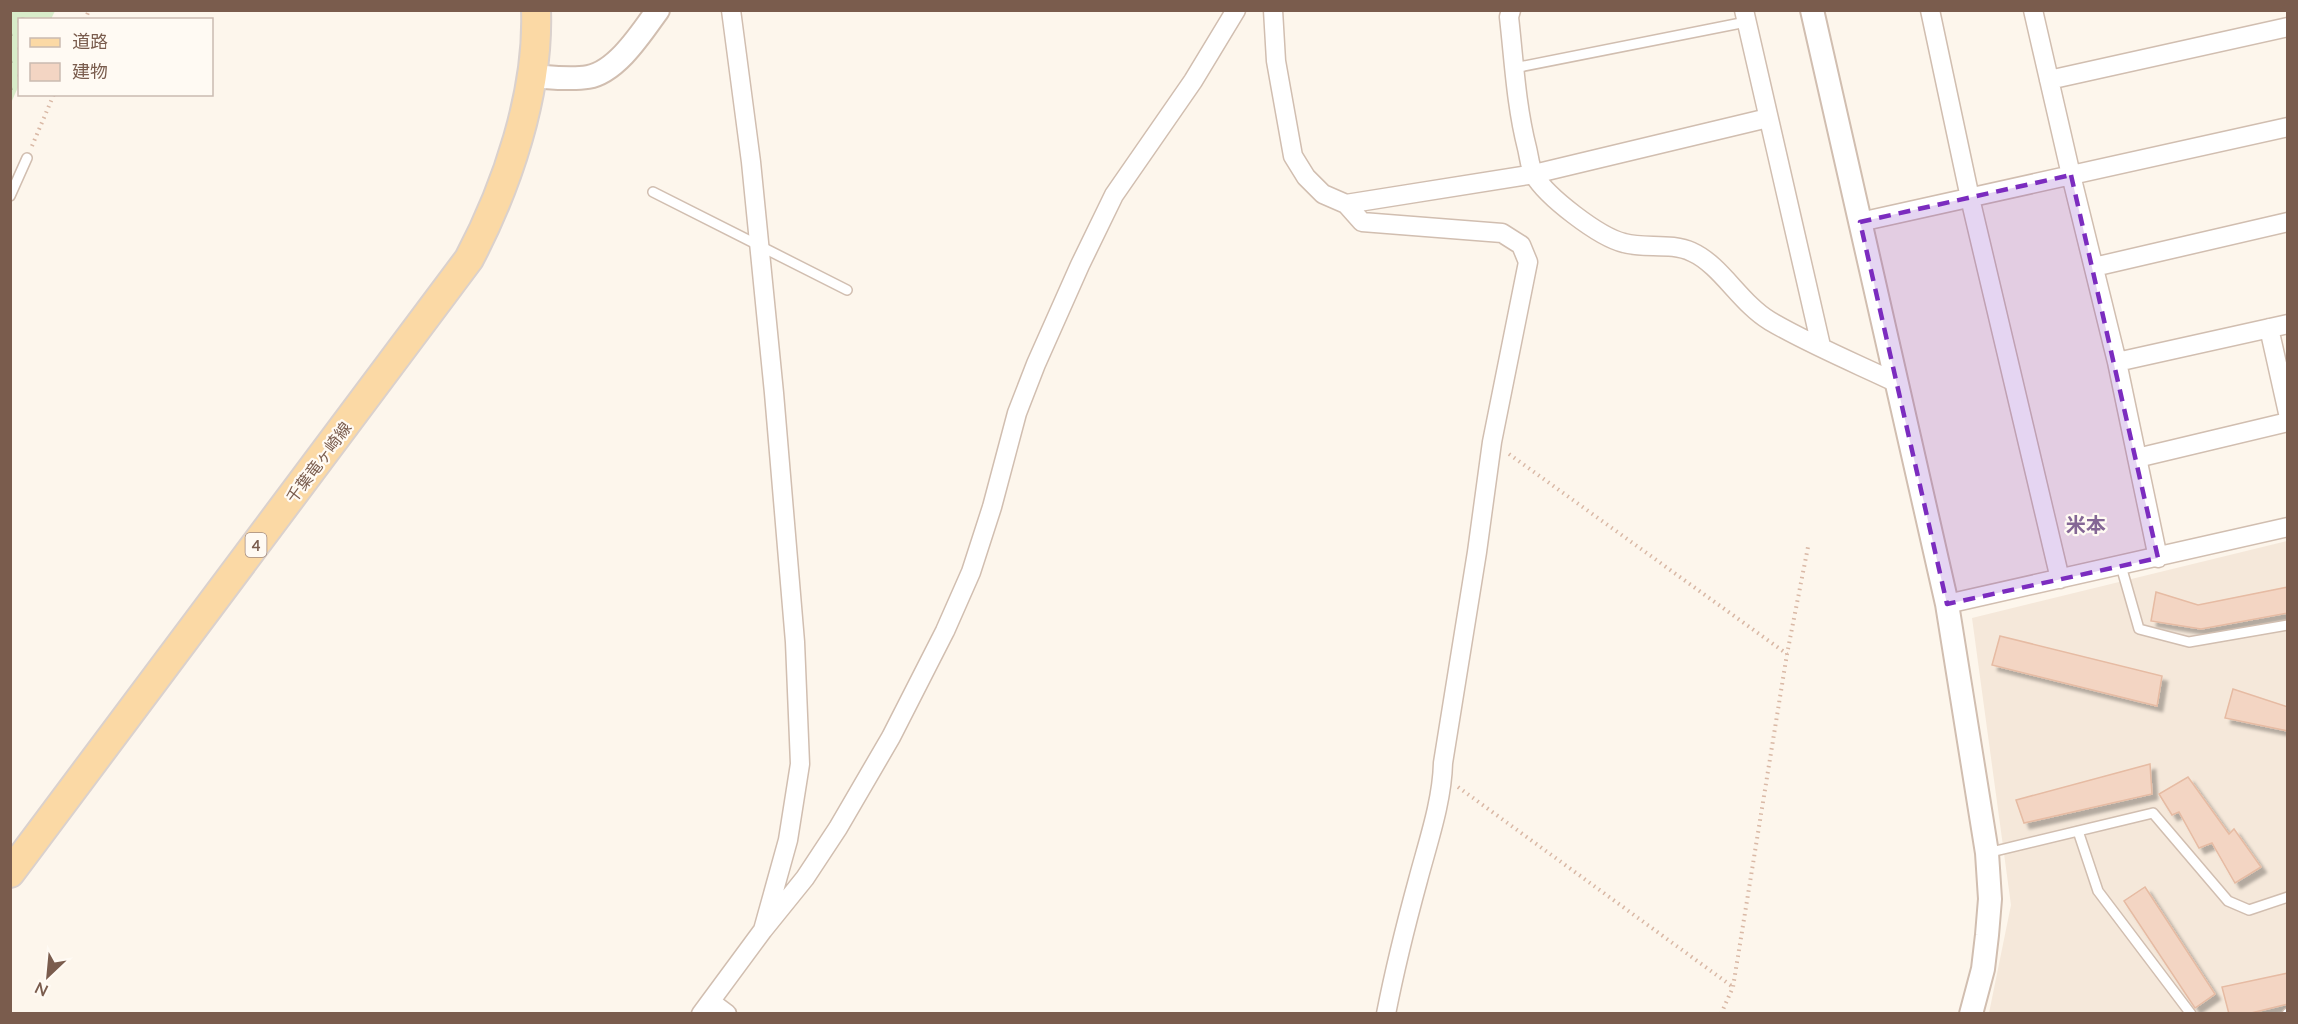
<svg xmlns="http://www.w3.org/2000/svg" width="2298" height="1024" font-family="Lato,'Noto Sans JP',sans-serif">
<defs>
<pattern id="forest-crowns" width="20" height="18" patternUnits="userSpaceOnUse" patternTransform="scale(1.5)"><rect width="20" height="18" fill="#d8ecc9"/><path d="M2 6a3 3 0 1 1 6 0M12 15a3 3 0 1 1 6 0" fill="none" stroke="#b4c2a5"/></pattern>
<filter id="shadow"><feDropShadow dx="5.5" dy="5.5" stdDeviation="1.5" flood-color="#0004"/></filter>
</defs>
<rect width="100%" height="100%" fill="#fdf6ec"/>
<path fill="#f5e8da" d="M2287,541V1013H1989L2011,905L1972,618Z"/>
<path fill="url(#forest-crowns)" d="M11,10L55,11L51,19L20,20L19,85L11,103Z"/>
<path fill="#f3d5c3" stroke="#e6bba3" stroke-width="1.5" filter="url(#shadow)" d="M2288,587V613L2201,629L2151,621L2156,592L2198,605Z
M2000,636L2162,676L2157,706L1992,665Z
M2233,689L2288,707V731L2225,718Z
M2150,764L2152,794L2024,823L2016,800Z
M2188,777L2229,834L2234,829L2261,867L2235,883L2212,843L2199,848L2179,812L2172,815L2159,794Z
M2145,887L2215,994L2195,1008L2124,901Z
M2288,973V1004L2247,1014H2229L2222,987Z"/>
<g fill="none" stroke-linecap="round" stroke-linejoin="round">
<defs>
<path id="service" d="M1514,68L1746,22
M653,192L847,290
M10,196L27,158
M2121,566L2139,629L2189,642L2288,625
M2078,831L2098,891L2191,1014
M1987,853L2153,813L2228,901L2249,910L2288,897
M2287,1014L2288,1013"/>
<path id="minor" d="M1273,10L1276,61L1293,156L1306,177L1323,194L1346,204L1534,174L1768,118
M1511,10L1509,17C1514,61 1516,105 1527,148C1529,156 1530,168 1534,175C1547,197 1599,237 1624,243C1645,249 1671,242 1692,252C1721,265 1740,303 1770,321C1809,344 1855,363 1897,383
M1744,10L1821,346
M1930,10L1970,198L2060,579
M2033,10L2071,175L2117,362L2158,558
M2049,80L2288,27
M1346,204L1362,222L1502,233L1521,245L1528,262L1492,442L1477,552L1443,763C1442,802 1428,842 1418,880C1406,924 1395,968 1386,1014
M1860,222L2288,127
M2094,267L2288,222
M2269,328L2288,413
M2117,362L2288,324
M2137,458L2288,422
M1947,604L2288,527
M763,930L805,878L838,828L891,737L945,631L971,572L992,507L1017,413L1036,364L1080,265L1114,195L1193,81L1236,10
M711,1002L727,1014
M701,1014L763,930L788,840L800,764L795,642L774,393L751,162L731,10"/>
<path id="tertiary" d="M1812,10L1947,604L1987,853L1990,899L1987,935L1983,969L1971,1014
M531,76C549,77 570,80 588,77C617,72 642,32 658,10"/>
<path id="primary" d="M10,873L469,259C507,187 539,93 536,10"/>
</defs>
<use href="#service" stroke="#d1beb0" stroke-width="12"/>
<use href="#minor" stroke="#d1beb0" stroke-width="21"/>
<use href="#tertiary" stroke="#d1beb0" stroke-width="26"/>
<use href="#primary" stroke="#dad1cd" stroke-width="32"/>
<path stroke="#d9b8a5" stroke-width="4" stroke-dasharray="1.5 4.5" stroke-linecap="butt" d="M85,20L89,10
M32,146L54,94
M1509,454L1787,654
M1458,787L1733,987
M1721,1014L1733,987L1787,654L1808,547"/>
<use href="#service" stroke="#fff" stroke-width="9"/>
<use href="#minor" stroke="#fff" stroke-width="18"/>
<use href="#tertiary" stroke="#fff" stroke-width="22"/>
<use href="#primary" stroke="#fbd9a5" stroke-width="28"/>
</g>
<path fill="#7b2cbf" fill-opacity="0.2" stroke="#7b2cbf" stroke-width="4.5" stroke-dasharray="12 8" stroke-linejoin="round" d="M2071,175L2158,558L1947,604L1860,222Z"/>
<g text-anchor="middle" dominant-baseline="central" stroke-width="4.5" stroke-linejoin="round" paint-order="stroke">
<rect fill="#fffaf3" stroke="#a28b7f" stroke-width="1.5" x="245.5" y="533" width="21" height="24" rx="4.5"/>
<g font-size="15" font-weight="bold" fill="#7a5c4d">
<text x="256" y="545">4</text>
</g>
<g font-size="16" fill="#7a5c4d" stroke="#fffaf3">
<text transform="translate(318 462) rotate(-53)">千葉竜ヶ崎線</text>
</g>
<g font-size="20" font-weight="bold" fill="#846695" stroke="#fffaf3">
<text x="2086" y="524">米本</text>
</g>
</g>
<rect width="2298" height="1024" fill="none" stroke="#7a5c4d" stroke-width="24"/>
<rect x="18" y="18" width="195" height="78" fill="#fffaf3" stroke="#cabbb1" stroke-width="1.5"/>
<rect x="30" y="38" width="30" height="9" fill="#fbd9a5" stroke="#cabbb1" stroke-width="1.5"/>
<text x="72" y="48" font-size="18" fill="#7a5c4d">道路</text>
<rect x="30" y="63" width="30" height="18" fill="#f3d5c3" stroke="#cabbb1" stroke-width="1.5"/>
<text x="72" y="78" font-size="18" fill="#7a5c4d">建物</text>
<g transform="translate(48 976) rotate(206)" stroke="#fffaf3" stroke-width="4.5" paint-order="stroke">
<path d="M0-4.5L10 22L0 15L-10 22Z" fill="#7a5c4d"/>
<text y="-9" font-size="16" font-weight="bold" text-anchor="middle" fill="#7a5c4d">N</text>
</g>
</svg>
